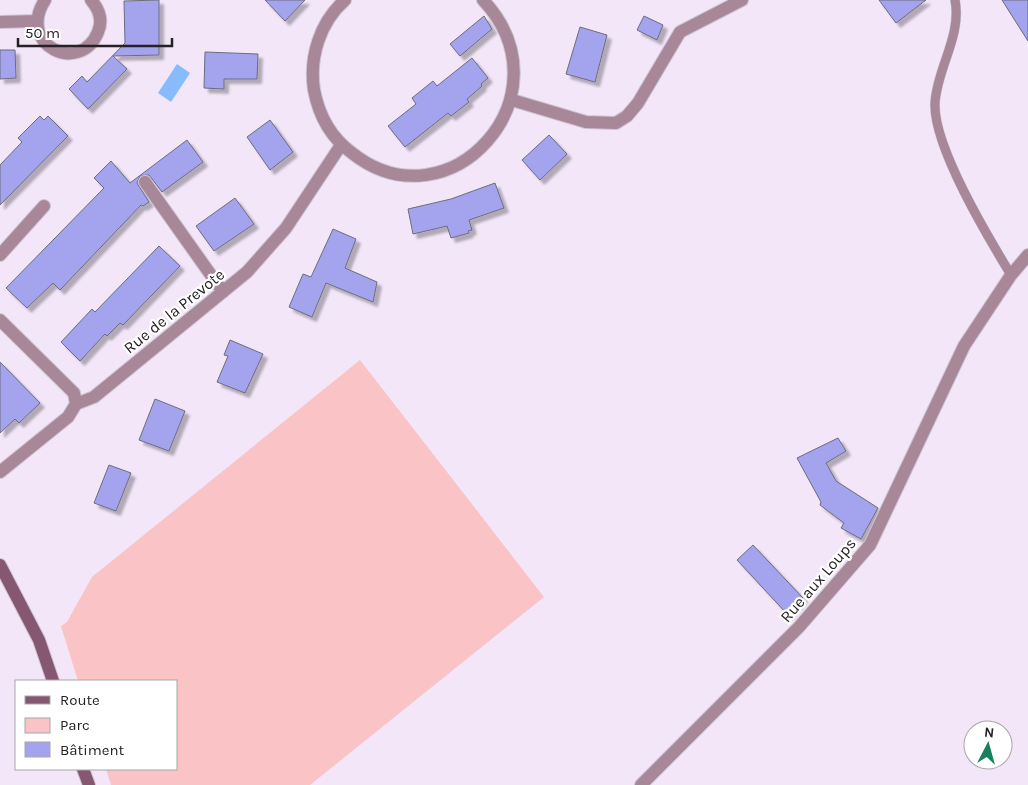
<svg xmlns="http://www.w3.org/2000/svg" width="1028" height="785" font-family="Karla,sans-serif">
<defs>
<filter id="shadow"><feDropShadow dx="4.5" dy="4.5" stdDeviation="1" flood-color="#0004"/></filter>
</defs>
<rect width="100%" height="100%" fill="#f2e6f8"/>
<path fill="#fac3c5" d="M360,360L544,597L310,785H111L106,769H176V681H78L61,626L67,622L92,577Z"/>
<path fill="#88bbfb" d="M177,64L190,73L171,102L158,93Z"/>
<path fill="#a4a3ed" stroke="#6c6c7e" filter="url(#shadow)" d="M159,0V55L113,56L127,69L88,109L69,89L82,76L87,82L125,43L124,1Z
M265,0H305L285,21Z
M879,0H926L896,23Z
M1002,0H1028V41Z
M484,16L492,29L460,56L450,44Z
M644,16L663,25L657,40L637,30Z
M580,27L607,35L595,82L566,74Z
M0,50H15L16,78L0,79Z
M205,52L258,54L257,79H224V89L204,88Z
M472,58L488,78L481,84L482,86L467,99L469,102L451,116L448,113L405,147L388,126L416,104L412,98L433,81L437,86Z
M40,116L44,120L48,116L68,136L0,205V165L22,142L18,138Z
M270,120L293,152L270,170L247,137Z
M549,135L567,154L540,180L522,160Z
M187,140L203,162L162,192L149,175L140,176L137,183L149,202L143,206L141,205L60,290L53,283L27,308L6,288L104,188L94,178L111,161L130,183Z
M495,183L504,208L469,220L472,230L468,231L469,233L451,238L447,226L413,234L408,209L451,199Z
M235,198L254,224L214,251L196,226Z
M333,229L356,239L345,268L377,282L373,302L326,283L312,317L289,307L303,274L311,277Z
M159,246L180,266L123,325L120,323L107,336L105,334L80,361L61,342L92,309L95,312Z
M230,340L263,354L245,393L217,382L228,356L224,355Z
M0,362L40,403L19,423L15,419L0,433Z
M155,399L185,411L169,451L139,440Z
M838,438L846,451L826,463L836,481L878,508L861,539L841,528L844,523L820,505L821,502L797,458Z
M109,465L131,473L116,511L94,503Z
M753,545L803,598L788,615L737,560Z"/>
<g fill="none" stroke-linecap="round" stroke-linejoin="round">
<defs>
<path id="lane" d="M955,0C962,36 937,68 935,103C933,146 988,237 1011,275"/>
<path id="street" d="M45,0C16,45 80,76 98,32C103,20 99,9 91,0
M345,0C320,22 309,57 314,90C319,116 330,137 352,153C449,230 572,95 483,0
M0,22L36,21
M512,100L586,122L616,123L627,116L638,103L680,32L742,0
M145,182L223,292
M0,255L44,206
M0,320L74,393L76,404
M0,472L68,417L76,404L94,397L247,272L286,228L341,145
M641,785L799,627L870,545L964,346L1011,275L1028,255"/>
<path id="secondary" d="M0,565L39,640L53,681
M83,769L89,785"/>
</defs>
<use href="#lane" stroke="#cdc3d2" stroke-width="10"/>
<use href="#street" stroke="#cdc3d2" stroke-width="14"/>
<use href="#secondary" stroke="#cdc3d2" stroke-width="14"/>
<use href="#lane" stroke="#a88799" stroke-width="9"/>
<use href="#street" stroke="#a88799" stroke-width="12"/>
<use href="#secondary" stroke="#865771" stroke-width="12"/>
</g>
<g text-anchor="middle" dominant-baseline="central" stroke-width="4.5" stroke-linejoin="round" paint-order="stroke">
<g font-size="16" fill="#252127" stroke="#fff">
<text transform="translate(174 311) rotate(-39)">Rue de la Prevote</text>
<text transform="translate(818 580) rotate(-49)">Rue aux Loups</text>
</g>
</g>
<rect x="15" y="680" width="162" height="90" fill="#ffffff" stroke="#a8a6a9"/>
<rect x="25" y="696" width="25" height="8" fill="#865771" stroke="#a8a6a9"/>
<text x="60" y="705" font-size="15" fill="#252127">Route</text>
<rect x="25" y="718" width="25" height="15" fill="#fac3c5" stroke="#a8a6a9"/>
<text x="60" y="730" font-size="15" fill="#252127">Parc</text>
<rect x="25" y="742" width="25" height="15" fill="#a4a3ed" stroke="#a8a6a9"/>
<text x="60" y="755" font-size="15" fill="#252127">Bâtiment</text>
<g transform="translate(988 745) rotate(6)"><circle r="24" fill="#ffffff" stroke="#a8a6a9"/>
<path d="M0-4L9 19L0 12L-9 19Z" fill="#18805b"/>
<text y="-8" font-size="14" font-weight="bold" text-anchor="middle" fill="#252127">N</text>
</g>
<path d="M18 38v8h154v-8" fill="none" stroke="#252127" stroke-width="2.5"/>
<text x="25" y="38" font-size="15" fill="#252127" stroke="#ffffff" stroke-width="4" paint-order="stroke">50 m</text>
</svg>
